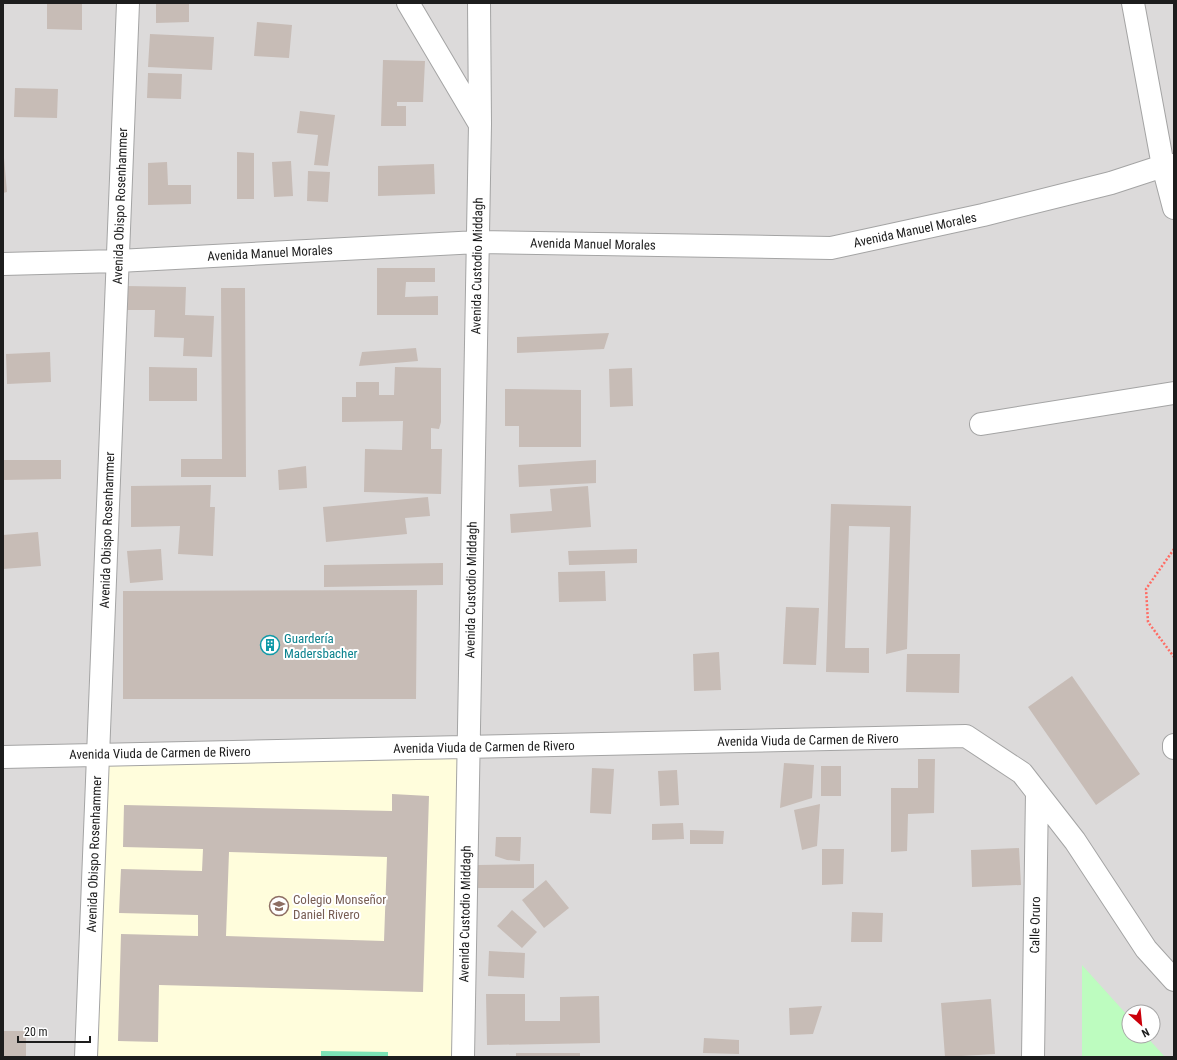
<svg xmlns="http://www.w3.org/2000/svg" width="1177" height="1060" font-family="'Roboto Condensed',sans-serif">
<rect width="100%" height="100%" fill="#efeae3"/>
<path fill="#dcdada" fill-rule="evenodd" d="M3,3H1174V1057H3ZM1129,1012H1153V1036H1129Z"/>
<path fill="#fffddc" d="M468,747L463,1057H86L98,755Z"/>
<path fill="#bdfcbf" d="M1082,965L1129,1017V1036H1146L1165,1057H1082Z"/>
<path fill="#7ce3b6" d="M321,1051L388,1052V1057H321Z"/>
<path fill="#c7bcb6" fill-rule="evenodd" d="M47,3H82V30L47,29Z
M156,3H189V22L156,23Z
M257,22L292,25L289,58L254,56Z
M150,34L214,37L212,70L148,67Z
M383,60L425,61L423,102H397V106H406V126H381Z
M148,73L182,74L181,99L147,98Z
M15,88L58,89L57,118L14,117Z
M300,111L335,115L328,166L314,165L318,135L297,133Z
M237,152L254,153V199H237Z
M3,158H4L7,192L3,193Z
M291,161L293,196L274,197L272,162Z
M167,162L168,185H191V204L148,205V163Z
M434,164L435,194L378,196V166Z
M308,171L330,172L328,202L307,201Z
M377,268H435V282H406L405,297L438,296V315H377Z
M126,286L186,287L185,315L214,316L212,357L183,356L184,338L154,337L155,310H126Z
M221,288H245L246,477H181V459H222Z
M609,333L604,349L517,353V337Z
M416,348L418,361L359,366L362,352Z
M50,352L51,382L7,384L6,354Z
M149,367L197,368V401H149Z
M395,367L441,368V422L439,429L431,428V449H442L441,494L364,492L365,449L402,450L403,421L342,422V397H356V382H379V395H394Z
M632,368L633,406L610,407L609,369Z
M505,389L581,390V447H519V426H505Z
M3,460H61V479L3,480Z
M596,460V483L519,487L518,465Z
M306,466L307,488L279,490L278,470Z
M211,485L210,507H215L213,556L178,554L180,526L131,527V486Z
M588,486L591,527L511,533L510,514L552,511L550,489Z
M428,497L430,516L405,518L407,534L326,542L323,507Z
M831,504L911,506L907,649L886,654L890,527L849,526L845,648H869V673L826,672Z
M38,532L41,566L3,569V535Z
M161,549L163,580L130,583L127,551Z
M637,549V563L569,565L568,551Z
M443,563V585L324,587V565Z
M605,571L606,601L559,602L558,572Z
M417,590L416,699H123V591Z
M786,607L819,608L816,665L783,664Z
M719,652L721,690L694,691L693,654Z
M907,654H960L959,693L906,692Z
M1072,676L1140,774L1096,805L1028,707Z
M918,759H935L934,813L908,814L907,851L891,852V788H918Z
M784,763L814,765L812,798L780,808Z
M821,766H841V796H821Z
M592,768L614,769L611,814L590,813Z
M677,770L679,805L660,806L658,771Z
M392,794L429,796L423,992L159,985L158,1042L118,1041L121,934L198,936V915L119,913L121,869L202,871L203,849L123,847L124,805L392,811ZM229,852L387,857L384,941L226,936Z
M820,804L817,846L802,850L794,810Z
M683,823L684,839L652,840V824Z
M690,830L724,831L723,844H690Z
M496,837H521L520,861L507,860L495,856Z
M1019,848L1021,885L972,887L971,850Z
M822,849H844L843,884L822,885Z
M534,864V888H478V865Z
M546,880L569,908L544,928L522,900Z
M512,910L537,932L522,948L497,926Z
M852,912L883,913L882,942H851Z
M489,951L525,953L524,978L488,976Z
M486,994H525V1021H560V997L599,996L600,1043L487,1045Z
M991,999L995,1054L945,1057L941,1003Z
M822,1006L813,1034L790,1035L789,1008Z
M3,1031H26V1057H3Z
M704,1038L739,1040V1054L703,1053Z
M516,1053H580V1057H516Z"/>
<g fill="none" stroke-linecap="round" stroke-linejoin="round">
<defs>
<path id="minor" d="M408,3L479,123
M1133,3L1163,166L1174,208
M3,264L118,261L478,242L831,248L983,215L1111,183L1163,166L1174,165
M981,424L1174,393
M1174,745V748
M3,757L966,736L1022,773L1075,841L1146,949L1174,980
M86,1057L128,3
M463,1057L480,124L479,3
M1033,1057L1037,793"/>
</defs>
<use href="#minor" stroke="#a4a4a4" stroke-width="24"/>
<path stroke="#ff6c64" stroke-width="2.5" stroke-dasharray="2 2" stroke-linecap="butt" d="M1174,549L1146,589L1148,622L1174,657"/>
<use href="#minor" stroke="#fff" stroke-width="22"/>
</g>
<defs>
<symbol id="building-ring" viewBox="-11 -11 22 22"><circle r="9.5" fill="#fff" stroke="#0f9aa8" stroke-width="1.5"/><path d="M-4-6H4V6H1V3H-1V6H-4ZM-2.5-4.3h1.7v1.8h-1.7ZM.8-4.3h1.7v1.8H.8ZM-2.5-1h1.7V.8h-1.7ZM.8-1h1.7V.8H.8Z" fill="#0f9aa8"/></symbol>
<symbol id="school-ring" viewBox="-11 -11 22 22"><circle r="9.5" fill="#fff" stroke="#8d6e63" stroke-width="1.5"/><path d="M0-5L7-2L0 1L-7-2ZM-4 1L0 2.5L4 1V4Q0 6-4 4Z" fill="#8d6e63"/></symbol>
</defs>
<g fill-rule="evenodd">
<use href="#building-ring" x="259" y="634" width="22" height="22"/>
<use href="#school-ring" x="268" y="895" width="22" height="22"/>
</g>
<g text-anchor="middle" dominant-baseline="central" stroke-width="4" stroke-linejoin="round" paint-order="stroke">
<g font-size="13" fill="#1d1d1d" stroke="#fff">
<text transform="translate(120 206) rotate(-88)">Avenida Obispo Rosenhammer</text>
<text transform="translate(915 230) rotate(-12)">Avenida Manuel Morales</text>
<text transform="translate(593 244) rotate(1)">Avenida Manuel Morales</text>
<text transform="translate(270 253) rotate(-3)">Avenida Manuel Morales</text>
<text transform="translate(477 266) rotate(-89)">Avenida Custodio Middagh</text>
<text transform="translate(107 530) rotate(-88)">Avenida Obispo Rosenhammer</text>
<text transform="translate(471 590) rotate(-89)">Avenida Custodio Middagh</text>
<text transform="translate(808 740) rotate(-1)">Avenida Viuda de Carmen de Rivero</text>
<text transform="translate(484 747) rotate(-1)">Avenida Viuda de Carmen de Rivero</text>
<text transform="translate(160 753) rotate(-1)">Avenida Viuda de Carmen de Rivero</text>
<text transform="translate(94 854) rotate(-88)">Avenida Obispo Rosenhammer</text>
<text transform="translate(465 914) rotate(-89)">Avenida Custodio Middagh</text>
<text transform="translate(1035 925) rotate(-89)">Calle Oruro</text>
</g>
<g font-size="13" fill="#0d838f" stroke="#fff" text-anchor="start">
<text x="284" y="638">Guardería<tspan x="284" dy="15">Madersbacher</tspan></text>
</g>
<g font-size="13" fill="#785e54" stroke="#fff" text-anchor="start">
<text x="293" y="899">Colegio Monseñor<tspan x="293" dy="15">Daniel Rivero</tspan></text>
</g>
</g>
<rect width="1177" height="1060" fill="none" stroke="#1d1d1d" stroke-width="8"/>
<g transform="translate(1141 1024) rotate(153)"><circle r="19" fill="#ffffff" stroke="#a5a5a5"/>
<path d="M0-3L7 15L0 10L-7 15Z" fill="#cb000b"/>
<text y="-6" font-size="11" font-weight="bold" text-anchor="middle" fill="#1d1d1d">N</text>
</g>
<path d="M18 1036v6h72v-6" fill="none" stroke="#1d1d1d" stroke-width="2"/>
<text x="24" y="1036" font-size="12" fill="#1d1d1d" stroke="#ffffff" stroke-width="3" paint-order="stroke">20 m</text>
</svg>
